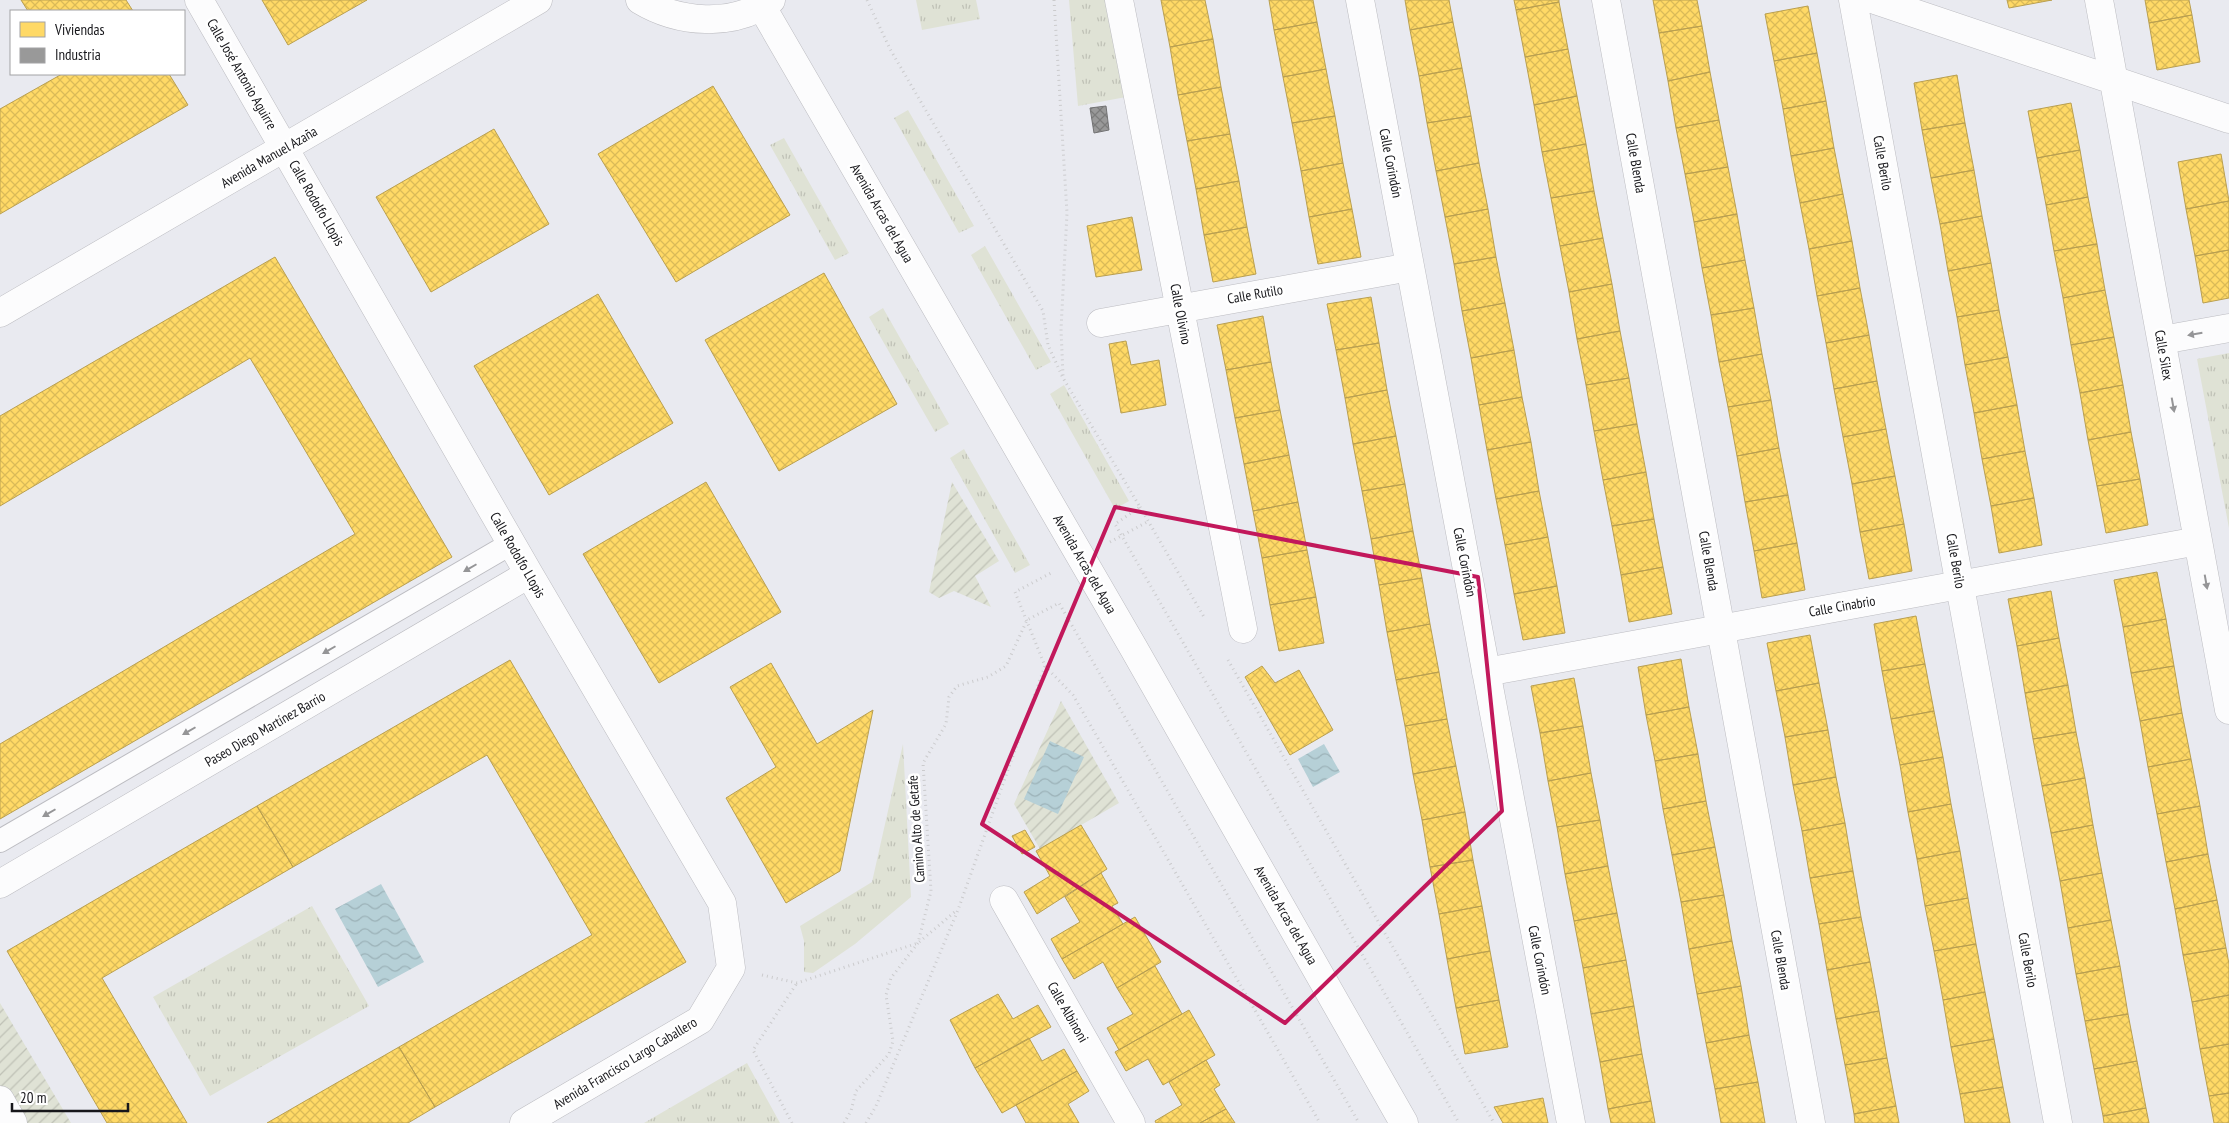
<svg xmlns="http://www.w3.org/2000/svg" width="2229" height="1123" font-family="'PT Sans Narrow',sans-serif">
<defs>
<pattern id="grass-tufts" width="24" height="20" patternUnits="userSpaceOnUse" patternTransform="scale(1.25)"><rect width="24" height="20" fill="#dfe2d5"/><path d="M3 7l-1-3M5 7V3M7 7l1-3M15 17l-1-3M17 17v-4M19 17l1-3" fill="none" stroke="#bfc1b6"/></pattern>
<pattern id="garden-furrows" width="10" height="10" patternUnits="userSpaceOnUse" patternTransform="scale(1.25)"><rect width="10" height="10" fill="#dfe2d5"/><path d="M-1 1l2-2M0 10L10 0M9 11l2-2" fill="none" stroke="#bfc1b6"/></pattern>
<pattern id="water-waves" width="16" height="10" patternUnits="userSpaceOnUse" patternTransform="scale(1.25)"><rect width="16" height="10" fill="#b6d0d7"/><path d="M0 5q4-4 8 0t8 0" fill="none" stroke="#9cb2b8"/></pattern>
<pattern id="homes-cross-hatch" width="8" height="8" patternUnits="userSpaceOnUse" patternTransform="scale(1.25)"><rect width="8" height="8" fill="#ffd966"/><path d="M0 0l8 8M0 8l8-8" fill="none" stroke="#daba58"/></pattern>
<pattern id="industry-cross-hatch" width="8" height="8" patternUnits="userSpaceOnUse" patternTransform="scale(1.25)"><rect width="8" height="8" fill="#999"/><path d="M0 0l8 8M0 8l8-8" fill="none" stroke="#7c7c7c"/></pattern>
</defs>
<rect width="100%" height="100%" fill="#e9eaf0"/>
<path fill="url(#grass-tufts)" d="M916,0H976L980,19L922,30Z
M1069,0H1107L1126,97L1078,106Z
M908,110L974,226L959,233L894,118Z
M784,138L849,253L835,260L770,145Z
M985,246L1051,362L1036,370L971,255Z
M883,308L949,424L935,432L869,317Z
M2229,353V528L2197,359Z
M1064,385L1129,501L1115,509L1050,394Z
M964,449L1030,565L1015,573L950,458Z
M903,744L911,897L855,944L813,973L804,972V941L800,926L872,882Z
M312,906L369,1006L210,1096L153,997Z
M747,1063L780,1123H644Z"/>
<path fill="url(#garden-furrows)" d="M952,482L999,561L975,576L991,607L954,591L939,598L929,592Z
M1061,701L1119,803L1040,849L1014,804Z
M0,1003L71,1123H0Z"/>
<path fill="url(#water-waves)" d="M1050,741L1084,757L1058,814L1024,799Z
M1324,744L1340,772L1313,787L1298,759Z
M381,884L424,962L378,987L335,909Z"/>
<path fill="url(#homes-cross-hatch)" stroke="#b99f50" d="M21,0H126L133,11H28Z
M262,0H367L288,45Z
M1161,0H1205L1213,39L1170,47Z
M1269,0H1313L1317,22L1274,30Z
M1405,0H1449L1453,22L1410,30Z
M1514,0H1559V2L1516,10Z
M1653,0H1697L1702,26L1659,33Z
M2007,0H2052L2009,8Z
M2145,0H2189L2192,15L2149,23Z
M1559,2L1568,49L1525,57L1516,10Z
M1808,6L1817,53L1774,61L1765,14Z
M2192,15L2200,62L2157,70L2149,23Z
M1317,22L1326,69L1283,77L1274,30Z
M1453,22L1462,68L1419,76L1410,30Z
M1702,26L1710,72L1668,81L1659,33Z
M1213,39L1221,87L1178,95L1170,47Z
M1568,49L1577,96L1534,105L1525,57Z
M1817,53L1826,101L1783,109L1774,61Z
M1462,68L1471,116L1427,123L1419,76Z
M1326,69L1335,116L1292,123L1283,77Z
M1710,72L1719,120L1676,128L1668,81Z
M62,74H169L188,105L0,214V109Z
M1957,75L1965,123L1922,130L1914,83Z
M713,86L790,215L676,282L598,154Z
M1221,87L1230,134L1187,141L1178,95Z
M1577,96L1586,144L1542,152L1534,105Z
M1826,101L1834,148L1791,156L1783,109Z
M2071,103L2080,150L2037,158L2028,111Z
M1335,116L1343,163L1301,171L1292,123Z
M1471,116L1479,163L1436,171L1427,123Z
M1719,120L1728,167L1685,174L1676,128Z
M1965,123L1974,170L1931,178L1922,130Z
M494,129L549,224L431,292L376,197Z
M1230,134L1239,181L1196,189L1187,141Z
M1586,144L1594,191L1551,198L1542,152Z
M1834,148L1843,194L1800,203L1791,156Z
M2080,150L2088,197L2046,205L2037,158Z
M2221,154L2229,201L2186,209L2178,162Z
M1343,163L1352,209L1309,217L1301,171Z
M1479,163L1488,209L1445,217L1436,171Z
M1728,167L1737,214L1694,222L1685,174Z
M1974,170L1982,216L1940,224L1931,178Z
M1239,181L1247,227L1204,235L1196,189Z
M1594,191L1603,238L1560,246L1551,198Z
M1843,194L1852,241L1809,249L1800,203Z
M2088,197L2097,244L2054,251L2046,205Z
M2229,201V250L2195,256L2186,209Z
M1352,209L1361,257L1318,264L1309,217Z
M1488,209L1496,257L1454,264L1445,217Z
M1737,214L1745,260L1702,268L1694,222Z
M1982,216L1991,263L1948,271L1940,224Z
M1132,217L1142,270L1096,277L1087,226Z
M1247,227L1256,274L1213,282L1204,235Z
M1603,238L1612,284L1569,292L1560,246Z
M1852,241L1860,288L1817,296L1809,249Z
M2097,244L2105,290L2063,298L2054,251Z
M2229,250V298L2203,303L2195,256Z
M275,257L452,557L0,819V744L355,534L250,358L0,506V416Z
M1496,257L1505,303L1462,311L1454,264Z
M1745,260L1754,308L1711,315L1702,268Z
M1991,263L1999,310L1957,317L1948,271Z
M824,273L897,404L779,471L705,340Z
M1612,284L1620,331L1577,339L1569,292Z
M1860,288L1869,335L1826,343L1817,296Z
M2105,290L2114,337L2071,345L2063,298Z
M598,294L673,423L549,495L474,366Z
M1371,297L1379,343L1336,350L1327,304Z
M1505,303L1514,350L1471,358L1462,311Z
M1754,308L1762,354L1719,362L1711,315Z
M1999,310L2008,357L1965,365L1957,317Z
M1263,316L1271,362L1226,370L1217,325Z
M1620,331L1629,378L1586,385L1577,339Z
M1869,335L1877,381L1834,389L1826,343Z
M2114,337L2123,385L2080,393L2071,345Z
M1126,341L1131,365L1159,360L1166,405L1121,413L1109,344Z
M1379,343L1387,390L1345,398L1336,350Z
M1514,350L1522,397L1479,405L1471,358Z
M1762,354L1771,400L1728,407L1719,362Z
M2008,357L2017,405L1974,413L1965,365Z
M1271,362L1280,410L1235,418L1226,370Z
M1629,378L1637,424L1594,431L1586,385Z
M1877,381L1886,429L1843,437L1834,389Z
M2123,385L2131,432L2088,440L2080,393Z
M1387,390L1396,436L1353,444L1345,398Z
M1522,397L1531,442L1487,450L1479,405Z
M1771,400L1779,448L1737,456L1728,407Z
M2017,405L2025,451L1982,459L1974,413Z
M1280,410L1289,455L1244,464L1235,418Z
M1637,424L1646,472L1603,480L1594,431Z
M1886,429L1895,476L1852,484L1843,437Z
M2131,432L2140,479L2097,486L2088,440Z
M1396,436L1405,484L1362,491L1353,444Z
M1531,442L1539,491L1496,499L1487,450Z
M1779,448L1788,495L1745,502L1737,456Z
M2025,451L2034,498L1991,506L1982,459Z
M1289,455L1298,502L1253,511L1244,464Z
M1646,472L1654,519L1612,526L1603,480Z
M1895,476L1904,524L1860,532L1852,484Z
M2140,479L2148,525L2106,533L2097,486Z
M706,482L781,612L659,683L583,554Z
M1405,484L1413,531L1371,539L1362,491Z
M1539,491L1548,537L1505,545L1496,499Z
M1788,495L1797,543L1754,551L1745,502Z
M2034,498L2042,545L1999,553L1991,506Z
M1298,502L1307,550L1262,558L1253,511Z
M1654,519L1663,567L1621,575L1612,526Z
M1904,524L1912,571L1869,579L1860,532Z
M1413,531L1422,578L1379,585L1371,539Z
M1548,537L1557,586L1514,594L1505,545Z
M1797,543L1805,590L1762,598L1754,551Z
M1307,550L1316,597L1270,605L1262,558Z
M1663,567L1672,614L1629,622L1621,575Z
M2157,572L2166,619L2123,627L2114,580Z
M1422,578L1430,624L1387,632L1379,585Z
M1557,586L1565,633L1523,640L1514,594Z
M2051,591L2059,638L2017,646L2008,599Z
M1316,597L1324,643L1279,651L1270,605Z
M1916,616L1925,664L1882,671L1874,624Z
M2166,619L2174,666L2131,673L2123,627Z
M1430,624L1439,672L1396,680L1387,632Z
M1810,635L1819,683L1776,691L1767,643Z
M2059,638L2068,685L2025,693L2017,646Z
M1681,659L1689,707L1646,715L1638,667Z
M510,660L686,962L435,1107L399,1047L592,935L487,755L293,867L257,806Z
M771,663L817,744L873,710L840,871L786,903L726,798L776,767L730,687Z
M1925,664L1934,711L1891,719L1882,671Z
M1262,666L1275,683L1299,670L1333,730L1290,755L1245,677Z
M2174,666L2182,713L2140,721L2131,673Z
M1439,672L1447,719L1405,726L1396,680Z
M1574,678L1583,726L1540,733L1531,686Z
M1819,683L1828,730L1785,737L1776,691Z
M2068,685L2076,732L2033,739L2025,693Z
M1689,707L1698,754L1655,761L1646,715Z
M1934,711L1943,757L1900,765L1891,719Z
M2182,713L2191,759L2148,767L2140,721Z
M1447,719L1456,766L1413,774L1405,726Z
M1583,726L1591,773L1548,781L1540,733Z
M1828,730L1836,777L1793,785L1785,737Z
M2076,732L2085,778L2042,786L2033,739Z
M1698,754L1706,801L1663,809L1655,761Z
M1943,757L1951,804L1908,812L1900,765Z
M2191,759L2200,806L2157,814L2148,767Z
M1456,766L1465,812L1422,820L1413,774Z
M1591,773L1600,820L1557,827L1548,781Z
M1836,777L1845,823L1802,831L1793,785Z
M2085,778L2093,825L2051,833L2042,786Z
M1706,801L1715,847L1672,855L1663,809Z
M1951,804L1960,851L1917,859L1908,812Z
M257,806L293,867L102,978L187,1123H107L7,951Z
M2200,806L2208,854L2166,862L2157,814Z
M1465,812L1473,860L1430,867L1422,820Z
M1600,820L1608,866L1565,874L1557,827Z
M1845,823L1853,871L1810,878L1802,831Z
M1081,825L1107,869L1037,914L1024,892L1050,876L1036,851Z
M2093,825L2102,873L2060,881L2051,833Z
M1025,830L1035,847L1022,854L1012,836Z
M1715,847L1724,895L1681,902L1672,855Z
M1960,851L1968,898L1925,906L1917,859Z
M2208,854L2217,900L2175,909L2166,862Z
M1473,860L1482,906L1439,914L1430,867Z
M1608,866L1617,913L1574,921L1565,874Z
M1853,871L1861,917L1819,924L1810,878Z
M1101,873L1118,903L1112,906L1123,924L1062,959L1051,939L1080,922L1065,897Z
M2102,873L2111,920L2068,928L2060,881Z
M1724,895L1732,941L1689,949L1681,902Z
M1968,898L1976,944L1934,951L1925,906Z
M2217,900L2226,948L2183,955L2175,909Z
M1482,906L1490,951L1447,959L1439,914Z
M1617,913L1626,960L1583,968L1574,921Z
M1135,917L1161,962L1117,988L1103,962L1074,979L1062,959Z
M1861,917L1870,962L1827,970L1819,924Z
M2111,920L2120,966L2076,974L2068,928Z
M1732,941L1741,986L1697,994L1689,949Z
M1976,944L1985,992L1943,1000L1934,951Z
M2226,948L2229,964V995L2192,1002L2183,955Z
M1490,951L1499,1000L1456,1008L1447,959Z
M1626,960L1634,1006L1591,1014L1583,968Z
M1870,962L1879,1011L1836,1019L1827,970Z
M1155,966L1182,1014L1119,1050L1107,1028L1133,1014L1117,988Z
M2120,966L2128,1014L2085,1021L2076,974Z
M1741,986L1749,1035L1706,1043L1697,994Z
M1985,992L1994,1039L1951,1047L1943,1000Z
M998,994L1013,1019L1038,1005L1051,1027L975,1068L950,1020Z
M2229,995V1044L2200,1049L2192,1002Z
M1499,1000L1508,1047L1465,1054L1456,1008Z
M1634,1006L1642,1054L1600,1062L1591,1014Z
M1189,1010L1215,1055L1163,1085L1148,1059L1126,1071L1115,1052Z
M1879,1011L1887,1058L1845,1065L1836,1019Z
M2128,1014L2137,1061L2094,1069L2085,1021Z
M1749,1035L1758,1082L1715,1089L1706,1043Z
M1029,1038L1042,1061L1064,1049L1077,1071L1002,1113L975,1068Z
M1994,1039L2003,1087L1960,1094L1951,1047Z
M2229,1044V1093L2209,1096L2200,1049Z
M399,1047L435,1107L408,1123H267Z
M1642,1054L1651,1101L1608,1109L1600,1062Z
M1887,1058L1896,1106L1854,1114L1845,1065Z
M1206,1060L1220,1085L1214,1089L1226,1109L1200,1123H1156L1155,1121L1182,1105L1169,1082Z
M2137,1061L2146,1108L2103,1116L2094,1069Z
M1077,1071L1089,1091L1068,1104L1079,1123H1026L1016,1105Z
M1758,1082L1765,1123H1721L1715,1089Z
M2003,1087L2010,1123H1965L1960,1094Z
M2229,1093V1123H2214L2209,1096Z
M1543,1098L1548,1123H1503L1494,1107Z
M1651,1101L1655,1123H1611L1608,1109Z
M1896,1106L1899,1123H1855L1854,1114Z
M2146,1108L2149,1123H2104L2103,1116Z
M1226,1109L1235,1123H1200Z"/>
<path fill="url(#industry-cross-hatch)" stroke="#727273" d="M1106,106L1109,130L1094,133L1090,108Z"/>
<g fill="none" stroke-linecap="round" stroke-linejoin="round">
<defs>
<path id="lane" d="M0,841L512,543"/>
<path id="street" d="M199,0L529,574L722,903L731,968L700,1020L524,1123
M1119,0L1243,629
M1360,0L1571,1123
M1606,0L1811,1123
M1853,0L2058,1123
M1875,0L2229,119
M2099,0L2229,710
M1101,323L1410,267
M2162,340L2229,328
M1486,672L2198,541
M0,884L529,574
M1004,900L1131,1123
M0,1100L13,1123"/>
<path id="secondary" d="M640,0C678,23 733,28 771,0
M762,7L1133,647L1404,1123
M0,313L538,0"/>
</defs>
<use href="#lane" stroke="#bcbcc1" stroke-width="24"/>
<use href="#street" stroke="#bcbcc1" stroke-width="29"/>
<use href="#secondary" stroke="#bcbcc1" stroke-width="29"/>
<path stroke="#cbcbcd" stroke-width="3" stroke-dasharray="1 4" stroke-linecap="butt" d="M867,0L890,49L1043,311L1048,345L1063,378L1140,507L1115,524L1459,1123
M1054,0L1067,213L1061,329L1063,376
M1140,507L1204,617
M1110,542L1149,521
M1228,660L1494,1123
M1045,666L1073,695L1320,1123
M762,975L797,983L918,943L957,910
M792,1123L753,1050L797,983
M844,1123L851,1111L856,1091L889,1054L893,1041L886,995L891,978L918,943L931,891L923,763L946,724L949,697L957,686L988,677L1006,666L1027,620L1059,603L1359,1123
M866,1123L876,1106L958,910L1045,666L1015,592L1051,573"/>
<use href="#lane" stroke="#fcfcfd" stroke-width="22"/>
<use href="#street" stroke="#fcfcfd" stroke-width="28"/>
<use href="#secondary" stroke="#fcfcfd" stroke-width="28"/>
</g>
<defs><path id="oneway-solid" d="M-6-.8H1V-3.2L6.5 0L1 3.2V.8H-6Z" transform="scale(1.25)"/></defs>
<g fill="#959597">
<use href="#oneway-solid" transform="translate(2195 334) rotate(170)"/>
<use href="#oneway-solid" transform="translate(2173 405) rotate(80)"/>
<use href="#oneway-solid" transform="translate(470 568) rotate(150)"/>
<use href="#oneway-solid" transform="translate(2206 582) rotate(80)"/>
<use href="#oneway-solid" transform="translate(329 650) rotate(150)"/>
<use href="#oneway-solid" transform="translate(189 731) rotate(150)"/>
<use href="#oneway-solid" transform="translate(49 813) rotate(150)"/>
</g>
<path fill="none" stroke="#c2185b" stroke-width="4" stroke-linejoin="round" d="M1115,507L1478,577L1502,811L1285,1023L982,824Z"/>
<g text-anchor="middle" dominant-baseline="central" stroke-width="5" stroke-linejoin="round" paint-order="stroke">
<g font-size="14" fill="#17171b" stroke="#fff">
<text transform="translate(242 74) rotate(60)">Calle José Antonio Aguirre</text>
<text transform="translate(269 157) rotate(-30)">Avenida Manuel Azaña</text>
<text transform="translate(1391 163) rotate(79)">Calle Corindón</text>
<text transform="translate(1636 163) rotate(80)">Calle Blenda</text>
<text transform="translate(1883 163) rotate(80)">Calle Berilo</text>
<text transform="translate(317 203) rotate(60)">Calle Rodolfo Llopis</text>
<text transform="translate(882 213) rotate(60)">Avenida Arcas del Agua</text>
<text transform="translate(1255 294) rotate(-10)">Calle Rutilo</text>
<text transform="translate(1181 314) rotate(79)">Calle Olivino</text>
<text transform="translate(2164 355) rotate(80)">Calle Silex</text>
<text transform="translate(518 555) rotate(60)">Calle Rodolfo Llopis</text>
<text transform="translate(1709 561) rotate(80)">Calle Blenda</text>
<text transform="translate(1956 561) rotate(80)">Calle Berilo</text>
<text transform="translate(1465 562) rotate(79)">Calle Corindón</text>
<text transform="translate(1085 564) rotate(60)">Avenida Arcas del Agua</text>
<text transform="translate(1842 606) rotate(-10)">Calle Cinabrio</text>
<text transform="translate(265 729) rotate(-30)">Paseo Diego Martínez Barrio</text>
<text transform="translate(916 829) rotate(-94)">Camino Alto de Getafe</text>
<text transform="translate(1286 915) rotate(60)">Avenida Arcas del Agua</text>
<text transform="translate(1540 960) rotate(79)">Calle Corindón</text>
<text transform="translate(1781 960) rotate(80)">Calle Blenda</text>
<text transform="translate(2028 960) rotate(80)">Calle Berilo</text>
<text transform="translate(1068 1012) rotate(60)">Calle Albinoni</text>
<text transform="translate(625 1063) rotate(-31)">Avenida Francisco Largo Caballero</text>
</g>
</g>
<rect x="10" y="10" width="175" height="65" fill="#ffffff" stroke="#a2a2a4"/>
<rect x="20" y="22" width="25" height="15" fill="#ffd966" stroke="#a2a2a4"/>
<text x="55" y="35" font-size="15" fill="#17171b">Viviendas</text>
<rect x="20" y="48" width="25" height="15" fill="#999999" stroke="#a2a2a4"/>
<text x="55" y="60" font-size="15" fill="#17171b">Industria</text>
<path d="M12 1103v8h116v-8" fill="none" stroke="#17171b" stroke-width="2.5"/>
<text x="20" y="1103" font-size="15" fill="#17171b" stroke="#ffffff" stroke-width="4" paint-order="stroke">20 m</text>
</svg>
